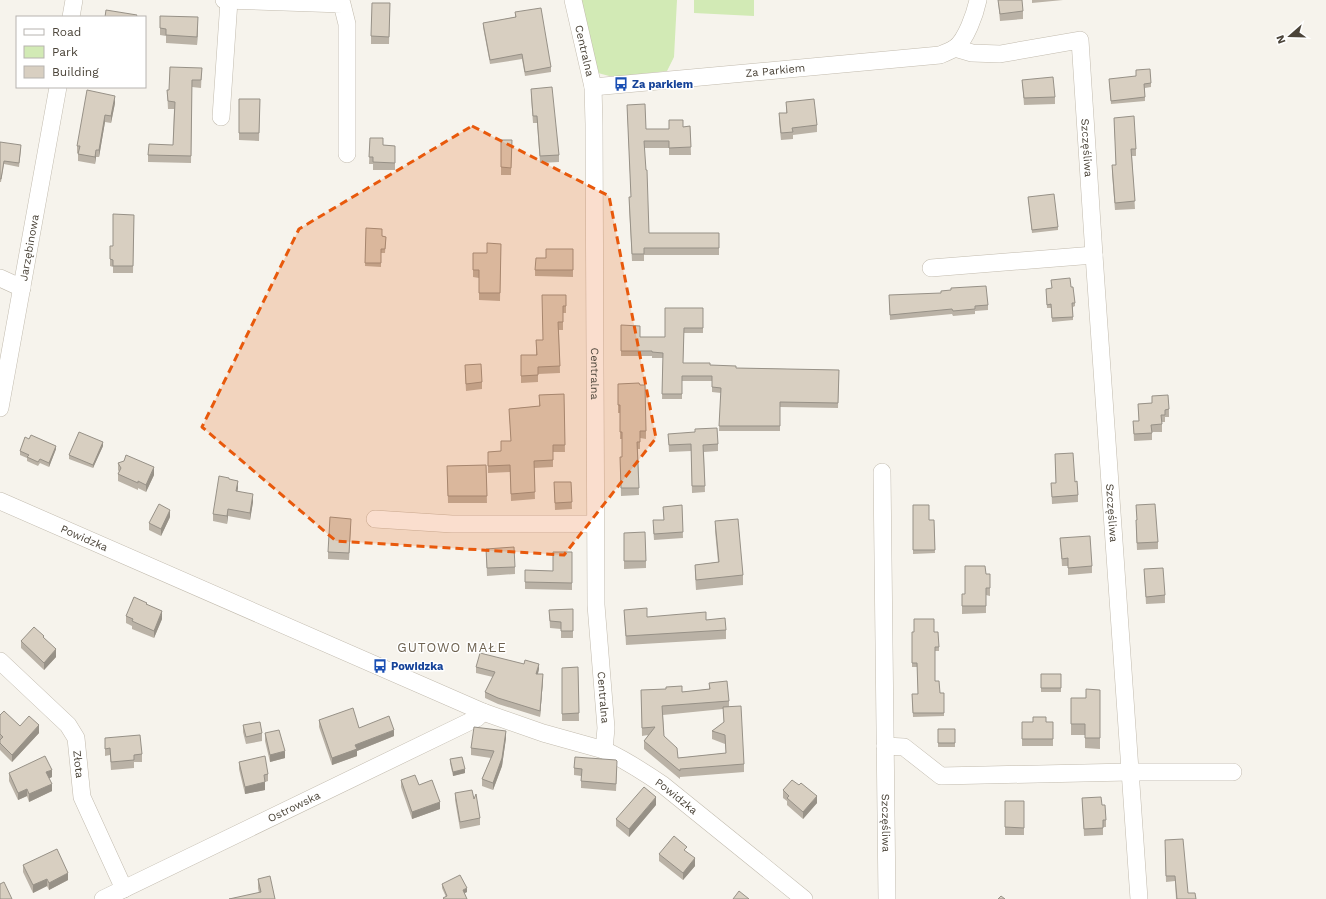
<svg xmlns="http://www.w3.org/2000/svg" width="1326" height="899" font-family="'Work Sans',sans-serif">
<rect width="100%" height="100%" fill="#f6f3ec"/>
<path fill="#d2eab5" d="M579,0H677L674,57L667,71L613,77L598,73Z
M694,0H754V16L694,13Z"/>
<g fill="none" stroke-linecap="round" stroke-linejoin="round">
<defs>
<g id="minor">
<path d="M224,0L342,4L347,24V154"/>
<path id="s1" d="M573,0L593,87L594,124L596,605L606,728L604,750"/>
<path d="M71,17L74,0"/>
<path id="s2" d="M955,48L972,53L1000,54L1080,40L1094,255L1139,899"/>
<path id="s3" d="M593,87L940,55C945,53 950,51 955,48C966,40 975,14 978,0"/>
<path d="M221,117L229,1"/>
<path d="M931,268L1094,255"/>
<path d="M0,278L22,288"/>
<path id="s4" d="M0,408L58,87"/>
<path id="s5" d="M882,472L887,899"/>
<path id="s6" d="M0,501L483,712L543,733L604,750C625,760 644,772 663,785L804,899"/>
<path d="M375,519L452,524H595"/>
<path id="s7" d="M0,661L68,725L76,738L82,797L124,889"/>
<path d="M885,746L904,747L941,776L1129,772H1233"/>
<path id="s8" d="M103,899L477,718L483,712"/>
</g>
</defs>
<use href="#minor" stroke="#c2bbae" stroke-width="18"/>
<use href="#minor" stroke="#fff" stroke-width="17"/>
</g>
<path fill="#bab2a6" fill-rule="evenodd" d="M998,0L1023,11V19L1000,21Z
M1032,0H1063L1032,3Z
M390,3L389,44H371V36Z
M515,12L551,67V72L525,76L522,59L490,64L483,27V23L515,17Z
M198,25L197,45L166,43V36L160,35V28Z
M202,68L201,88L192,87L191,163L148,162V155L173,145L174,109H168L167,90H169Z
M1109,79L1151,83V87L1145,88V101L1111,104Z
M1022,80L1055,97V104L1024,105Z
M531,89L559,155V162L540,163L537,123H533L531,96Z
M239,99H260L259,141L239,140Z
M786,102L817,125V132L793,135V139L781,140L779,121V113H786Z
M115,103L111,123L105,122L99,157H96L95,164L78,161V153H77V146Z
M627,105L646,129H669L690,126L691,155H669V148H644L649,233H719V255H644V261H632L629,205V197H631Z
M1114,118L1136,149V156H1132L1135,209L1115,210L1112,173V165H1116Z
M370,138L383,145L395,146V170H373V164H369Z
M501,140H512L511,175H501Z
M0,142L21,149L19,167L4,164L1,182H0Z
M1028,197L1058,227V230L1032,233Z
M134,215L133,273H113V267L110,266V259L113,246Z
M366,228L382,236L386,237L385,253H381V267L365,266Z
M501,244L500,301L479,300V278L473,277V253H487Z
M573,249V277L535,276V270Z
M1071,287L1075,303V306L1073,307V320L1052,322L1051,308H1047L1046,289Z
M566,295V313H563V330H559L560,373L538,374V382L521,383V355H536V340H543Z
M889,295L988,305V310L975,311V314L953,316L952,314L890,320Z
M703,308V333H684L683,363L710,365L736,368L839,370L838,408L780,407V431H719L721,393L712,392V381H682V399H662L663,358H652V356H621V325L640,337H665Z
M465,365L482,382V389L466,391L465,373Z
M618,384L646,431V439L640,438V449H638L639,495L621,496L620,457H622V439H620V413H618Z
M564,394L565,452H553V467L534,468L535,499L511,501L510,472L488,473V452L501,451L511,441L509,409L539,406V395Z
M1152,396L1169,409V417H1165V422H1162V432H1152V440L1134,441L1133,421H1139L1138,404L1152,403Z
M668,434L718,444V451L704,452L705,492L692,493L691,451L669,452Z
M103,446L93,468L69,459V455Z
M56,449L49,467L40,463L38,466L27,461V458L20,455V451Z
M1055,454L1075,482L1078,495V502L1052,504L1051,483H1056Z
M118,463L154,475L146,492L138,488V490L118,481V474L119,472L118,470Z
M486,465L487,503H448L447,466Z
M229,479L238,488L237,492L253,502L250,520L228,516L227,524L213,521V514Z
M554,482H571L572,509L555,510Z
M682,505L683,538L654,540L653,526L664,520L663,507Z
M913,505L929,520H934L935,553L913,554Z
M1136,505L1158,542V549L1137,550L1136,527V520H1137Z
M170,517L161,536L149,530V523Z
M715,521L743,575V585L696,590L695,575V565L718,562L715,531Z
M351,526L349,560L328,559V552Z
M624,533L646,561V568L624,569Z
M1060,538L1092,566V573L1068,575V566H1062Z
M486,549L515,567V574L487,576Z
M572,552V590L525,589V570L553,571Z
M1144,569L1165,595V603L1146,604Z
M986,574H990V596L986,595V613L962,614V594H965Z
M147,604L162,619L154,638L132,629V626L126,623V616Z
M573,609V638H561V629L550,628L549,610Z
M624,610L647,617L706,620L726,630V639L626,645Z
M912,632H934L939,647V651H935V681L940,693H944V716L913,717L912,694H918L917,667H912Z
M44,638L56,657L44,670L21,648V641Z
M476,667L539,669L538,674L543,680L540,717L498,704L485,698V692L493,677L476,673Z
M578,667L579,721H562V668Z
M1041,674H1061V692H1041Z
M709,683L729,701V707L744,764V772L680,777V779L644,749V741L648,735L642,736L641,690L682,692L709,689ZM723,709L724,723L712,731V739L725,744L726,753L678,758L664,736L663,715Z
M1100,690V749L1085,748V735H1071V698H1086Z
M0,715L20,726L39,733L12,762L0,750Z
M319,720L359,728L394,736L357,751V756L332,765L319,727Z
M1022,722H1053V746H1022Z
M243,725L262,733V741L246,744L243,732Z
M938,729H955V747H938Z
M265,733L285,758L270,762L265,741Z
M105,738L142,754V762H134V768L111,770L110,755L105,756Z
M506,738L502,766L493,790L482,786V779L491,758L471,755V748Z
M450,759L465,773L453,776L450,763Z
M239,762L268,774V781L265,782V790L245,794L239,769Z
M574,768H617L616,791L581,788V776L574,775Z
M9,773L52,777L49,778L52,791L29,802L27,796L18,800L9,781Z
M401,780L419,785L440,809L412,819L401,787Z
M783,790L817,803L803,819L787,805V801L783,798Z
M455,793L480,818V825L460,829L455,800Z
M1082,798L1102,805L1106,820V827H1103V835L1084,836Z
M1005,801H1024V835H1005Z
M656,805L629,837L616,826V819Z
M1165,846L1188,893L1196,899H1176L1175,881L1166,882Z
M687,852L695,866L683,880L659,861V854Z
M23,865L68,880L49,890L47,886L33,893L23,872Z
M258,879L275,899L259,893L258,888Z
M442,884L467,892L464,893L446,897L442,888Z"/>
<path fill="#979187" d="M198,17V25L197,45V37Z
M115,96V103L111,123V116Z
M105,115V122L99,157V150Z
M96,150V157L95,164V157Z
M103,442V446L93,468V465Z
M56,446V449L49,467V463Z
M154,467V475L146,492V485Z
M238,481V488L236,499V491Z
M253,494V502L250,520V513Z
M228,509V516L227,524V516Z
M170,510V517L161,536V529Z
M162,611V619L154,638V631Z
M56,649V657L44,670V663Z
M539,664V669L536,680V674Z
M543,674V680L540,717V711Z
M39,725V733L12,762V755Z
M394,730V736L357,751V756L332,765V758L355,745Z
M506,731V738L502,766L493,790V783Z
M285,751V758L270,762V755Z
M465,769V773L453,776V772Z
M52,770V777L46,780V772Z
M265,782V790L245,794V787Z
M52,784V791L29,802V794Z
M27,789V796L18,800V793Z
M817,796V803L803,819V812Z
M656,797V805L629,837V829Z
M440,802V809L412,819V812Z
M695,858V866L683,880V873Z
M68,873V880L49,890V883Z
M47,879V886L33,893V885Z
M467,888V892L463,894V890Z"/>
<path fill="#d8cfc1" stroke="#979187" d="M998,0H1022L1023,11L1000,14Z
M372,3H390L389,37L371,36Z
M541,8L551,67L525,72L522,54L490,60L483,23L516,17L515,12Z
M106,10L137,15L136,17H105Z
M160,16L198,17L197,37L166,35V29L160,28Z
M170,67L202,68L201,80H192L191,156L148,155L149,144L173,145L175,102L168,101L167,90H169Z
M1150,69L1151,83L1144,84L1145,97L1111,101L1109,79L1136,76V70Z
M1053,77L1055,97L1024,98L1022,80Z
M552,87L559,155L540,156L537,116H533L531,89Z
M87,90L115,96L111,116L105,115L99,150H96L95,157L78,154L80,146H77Z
M239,99H260L259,133H239Z
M814,99L817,125L792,128L793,132L781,133L779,113H787L786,102Z
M645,104L646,129H669V120H683V127L690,126L691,147L669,148V141H644L646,170H647L649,233H719V248H644V254H632L629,197H631L627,105Z
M1134,116L1136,149H1131L1135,201L1115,203L1112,165H1116L1114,118Z
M370,138H383V145L395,146V163L373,162V157H369Z
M501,140H512L511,168L501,167Z
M0,142L21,145L19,163L4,161L1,179H0Z
M1054,194L1058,227L1032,230L1028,197Z
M113,214L134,215L133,266H113V260L110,259V246H113Z
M366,228L382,229V236L386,237L385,249H381V263H365Z
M487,243L501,244L500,293H479V270H473V253H487Z
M546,249H573V270H535L536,258H546Z
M1070,278L1071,287H1073L1075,303H1072L1073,317L1052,318L1051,304L1047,305L1046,289L1052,288L1051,280Z
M986,286L988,305L975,306V309L953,311L952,309L890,315L889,295L941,293V291L951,290V288Z
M542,295H566V306H563V322H558L560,366L538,367V375L521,376V355H537L536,340H543Z
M665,308H703V328H684L683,363H710V365L736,366V368L839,370L838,403L780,402V426H719L721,388L712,387V376H682V394H662L663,353L652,352V351H621V325L640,326V337H665Z
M481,364L482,382L466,384L465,365Z
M639,383L640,385H645L646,431H640V442H637L639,488H621L620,457H622V432H620V405H618V384Z
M564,394L565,445H553V460L534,461L535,492L511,494L510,465L488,466V452L501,451V441H511L509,409L540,406L539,395Z
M1168,395L1169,409L1165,410V415H1161L1162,424L1151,425L1152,433L1134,434L1133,421H1139L1138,404L1152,403V396Z
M717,428L718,444L703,445L705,486H692L691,444L669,445L668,434L695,432V429Z
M79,432L103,442L93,465L69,455Z
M31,435L56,446L49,463L40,459L38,462L27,457L29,455L20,451L25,437L29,439Z
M1073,453L1075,482L1077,481L1078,495L1052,497L1051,483H1056L1055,454Z
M126,455L154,467L146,485L138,481V483L118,474L121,468L118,463L124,461Z
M486,465L487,496H448L447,466Z
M219,476L229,478V479L238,481L236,491L253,494L250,513L228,509L227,516L213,514Z
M554,482H571L572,502L555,503Z
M159,504L170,510L161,529L149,523Z
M1155,504L1158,542L1137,543L1136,520H1137L1136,505Z
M682,505L683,532L654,534L653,520H664L663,507Z
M913,505H929V520H934L935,550H913Z
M330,517L351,519L349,553L328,552Z
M738,519L743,575L696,580L695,565L719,562L715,521Z
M645,532L646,561H624V533Z
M1090,536L1092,566L1068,568V558L1062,559L1060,538Z
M514,547L515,567L487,568L486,549Z
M553,552H572V583L525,582V570L553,571Z
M965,566H985L986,574H990V588H986V606H962V594H965Z
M1163,568L1165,595L1146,597L1144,569Z
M134,597L147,603L146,604L162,611L154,631L132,621L133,619L126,616Z
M647,608V617L706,612V620L725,618L726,630L626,636L624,610Z
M573,609V631H561V622L550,621L549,610Z
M914,619H934V632H938L939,647H935V681H939L940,693H944V713H913L912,694H918L917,663H912V632H914Z
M34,627L44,636L43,637L56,649L44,663L21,641Z
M480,653L524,664L525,660L539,664L536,674H543L540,711L498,698L485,692L495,672L476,667Z
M578,667L579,713L562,714V668Z
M1041,674H1061V688H1041Z
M727,681L729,701L662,706L664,736L677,748L678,758L726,753L725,735L712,731L724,722L723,707L741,706L744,764L680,769V771L644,741L655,727L642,728L641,690L666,689V687L682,686V692L710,689L709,683Z
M1086,689L1100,690V738H1085V724H1071V698H1086Z
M353,708L359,728L389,716L394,730L355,745L357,749L332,758L319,720Z
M4,711L20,726L29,716L39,725L12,755L0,743V740L3,737L0,734V715Z
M1033,717H1046V722H1053V739H1022V722H1033Z
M260,722L262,733L246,737L243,725Z
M474,727L506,731L502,758L493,783L482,779L494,751L471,748Z
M938,729H955V743H938Z
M279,730L285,751L270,755L265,733Z
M140,735L142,754L134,755V760L111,762L110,748L105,749V738Z
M45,756L52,770L46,772L52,784L29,794L27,789L18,793L9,773Z
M265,756L268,774L264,775L265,782L245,787L239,762Z
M462,757L465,769L453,772L450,759Z
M575,757L616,760L617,761L616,784L581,781L582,769L574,768Z
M415,775L419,785L432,780L440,802L412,812L401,780Z
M792,780L799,785L801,783L817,796L803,812L787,798L789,796L783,790Z
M644,787L656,797L629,829L616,819Z
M472,790L474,799L476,794L480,818L460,822L455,793Z
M1101,797L1102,805H1105L1106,820H1103V828L1084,829L1082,798Z
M1005,801H1024V828L1005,827Z
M674,836L687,847L684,850L695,858L683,873L659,854Z
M1183,839L1188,893H1195L1196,899H1177L1175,876H1166L1165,840Z
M57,849L68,873L49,883L47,879L33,885L23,865Z
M460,875L467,888L463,890L467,899H444L443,898L447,896L442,884Z
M270,876L275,899H229L261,892L258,879Z
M4,882L12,899H0V884Z
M739,891L749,899H733Z
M1001,896L1005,899H998Z"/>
<path fill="#e8590c" fill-opacity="0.2" stroke="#e8590c" stroke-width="3" stroke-dasharray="8 5" stroke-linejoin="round" d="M472,126L609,196L656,438L564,555L336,541L202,427L299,229Z"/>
<defs>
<symbol id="bus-bare" viewBox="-9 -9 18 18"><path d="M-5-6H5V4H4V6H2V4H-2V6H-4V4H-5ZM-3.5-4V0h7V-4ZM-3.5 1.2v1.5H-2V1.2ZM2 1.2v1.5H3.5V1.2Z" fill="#1a4fb4" stroke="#fff" stroke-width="2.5" paint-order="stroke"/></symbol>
</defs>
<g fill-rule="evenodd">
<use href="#bus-bare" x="611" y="74" width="20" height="20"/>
<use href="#bus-bare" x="370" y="656" width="20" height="20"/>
</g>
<g text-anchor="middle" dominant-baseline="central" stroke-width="3" stroke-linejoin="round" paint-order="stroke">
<g font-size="11" fill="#4b4439" stroke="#fff">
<text stroke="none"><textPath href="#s1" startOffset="52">Centralna</textPath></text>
<text stroke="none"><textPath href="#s3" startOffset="183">Za Parkiem</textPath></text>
<text stroke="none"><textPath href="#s2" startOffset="235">Szczęśliwa</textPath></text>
<text stroke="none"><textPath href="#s4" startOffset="163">Jarzębinowa</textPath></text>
<text stroke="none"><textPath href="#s1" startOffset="376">Centralna</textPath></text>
<text stroke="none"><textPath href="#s2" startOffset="601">Szczęśliwa</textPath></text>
<text stroke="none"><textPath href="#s6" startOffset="92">Powidzka</textPath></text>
<text stroke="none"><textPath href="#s1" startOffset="700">Centralna</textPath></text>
<text stroke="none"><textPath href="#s7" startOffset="135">Złota</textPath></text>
<text stroke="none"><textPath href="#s6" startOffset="740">Powidzka</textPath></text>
<text stroke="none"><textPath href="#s8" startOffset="212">Ostrowska</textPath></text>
<text stroke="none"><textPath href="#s5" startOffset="351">Szczęśliwa</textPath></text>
</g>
<g font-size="11" font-weight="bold" fill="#164399" stroke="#fff" text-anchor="start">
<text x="632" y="84">Za parkiem</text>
<text x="391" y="666">Powidzka</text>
</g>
<g font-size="13" letter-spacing="1" fill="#6e6250" stroke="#fff">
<text x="452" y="647">GUTOWO MAŁE</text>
</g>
</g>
<rect x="16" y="16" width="130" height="72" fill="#ffffff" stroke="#b7b4b0"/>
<rect x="24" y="29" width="20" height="6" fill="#ffffff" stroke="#b7b4b0"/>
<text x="52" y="36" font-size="12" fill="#4b4439">Road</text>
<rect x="24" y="46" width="20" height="12" fill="#d2eab5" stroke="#b7b4b0"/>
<text x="52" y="56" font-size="12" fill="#4b4439">Park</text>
<rect x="24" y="66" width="20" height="12" fill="#d8cfc1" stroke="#b7b4b0"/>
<text x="52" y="76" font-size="12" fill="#4b4439">Building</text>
<g transform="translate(1290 36) rotate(250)" stroke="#ffffff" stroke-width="3" paint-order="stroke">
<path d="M0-3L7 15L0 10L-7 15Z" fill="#4b4439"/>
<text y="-6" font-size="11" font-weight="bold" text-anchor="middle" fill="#4b4439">N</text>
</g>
</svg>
